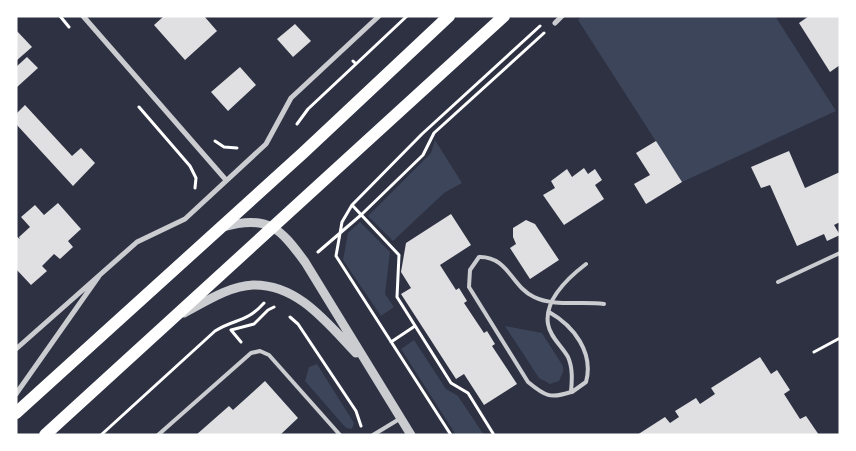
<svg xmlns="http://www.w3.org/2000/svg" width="856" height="451" font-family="Arial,sans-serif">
<rect width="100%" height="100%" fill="#2d3142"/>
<path fill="#3c4559" d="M582,16H775L836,111L682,182L578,20Z
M435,140L462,183L444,193L393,241L368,216L431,153Z
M360,222L390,252L385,294L394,307L381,316L343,260L348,233Z
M505,326L542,333L563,366V372L559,381L550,384L539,378Z
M414,340L446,389L458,396L484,435H456L401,349Z
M317,364L354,423L352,429L346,428L305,381L309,367Z"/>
<path fill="#e0e0e3" d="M164,16H204L217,31L185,60L154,25Z
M809,16H840V65L830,72L799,23Z
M295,24L311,41L293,57L277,39Z
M16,30L32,47L16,61Z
M27,57L38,68L16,88V67Z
M240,67L256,85L228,111L211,92Z
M25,105L72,156L81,148L95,163L73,186L16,124V114Z
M656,141L682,182L646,204L634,184L650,175L636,153Z
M789,151L805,188L840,172V222L834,225L840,235L827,241L824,234L797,246L770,185L761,188L751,167Z
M584,168L588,174L595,169L602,180L595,185L604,199L564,225L543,195L555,188L551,181L567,169L572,177Z
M58,203L81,229L68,241L73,247L60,259L54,254L42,266L47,271L31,285L16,269V236L20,239L19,237L30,227L21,217L35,205L44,215Z
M451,214L471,245L440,265L456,290L459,288L467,301L464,303L484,333L487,331L495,344L492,346L517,384L484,405L464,374L456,379L401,294L411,288L401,272L406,243Z
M526,220L535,224L559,260L530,279L510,248L516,244L513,237V228Z
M760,357L771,374L777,370L790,390L784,394L800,419L806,416L819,435H637L665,417L670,423L679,417L675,411L696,398L700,404L715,394L711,388Z
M265,381L298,418L280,435H196L229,406L233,410Z"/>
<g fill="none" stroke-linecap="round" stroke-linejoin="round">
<path stroke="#fff" stroke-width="3" d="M60,16L69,27
M356,64L407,16
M139,107L190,166L196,178L195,188
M297,124L308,109L356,64L353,61
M215,141L224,147L237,148
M352,205L399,255L397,297L451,383L468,393L494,435
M318,252L361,215L423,155L434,133L544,33
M290,317L298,324L356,411L361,426
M241,342L231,330L254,324L268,310L274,307
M391,342L415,326
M814,352L840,338
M101,435L215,331C236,318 246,323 264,303
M451,435L336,256L342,222L352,205L422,134L540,26"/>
<path stroke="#caccd0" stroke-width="4" d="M586,264C569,277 544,300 548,324C550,337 562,346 568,357C573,368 572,381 571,392C550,399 545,396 528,382L469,287L470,270L479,257C508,256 512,287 534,297C554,307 582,301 604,304
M778,282L840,253
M549,312C574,326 594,353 586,382L572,392
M158,435L251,353L260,351L269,355L340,435
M373,435L401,418"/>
<path stroke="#caccd0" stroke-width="5" d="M83,16L226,180
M555,23L562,16
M16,349L137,242L185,219L266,144L291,98L379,16
M16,394L99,276"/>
<path stroke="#caccd0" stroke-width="9" d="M223,227C268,214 280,228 305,262L411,435
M184,313C205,302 229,286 253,285C298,284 327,323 356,353"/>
<path stroke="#fff" stroke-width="12" d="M16,413L303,153L449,16
M45,435L504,16"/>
</g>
<rect width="856" height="451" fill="none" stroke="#ffffff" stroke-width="35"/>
</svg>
